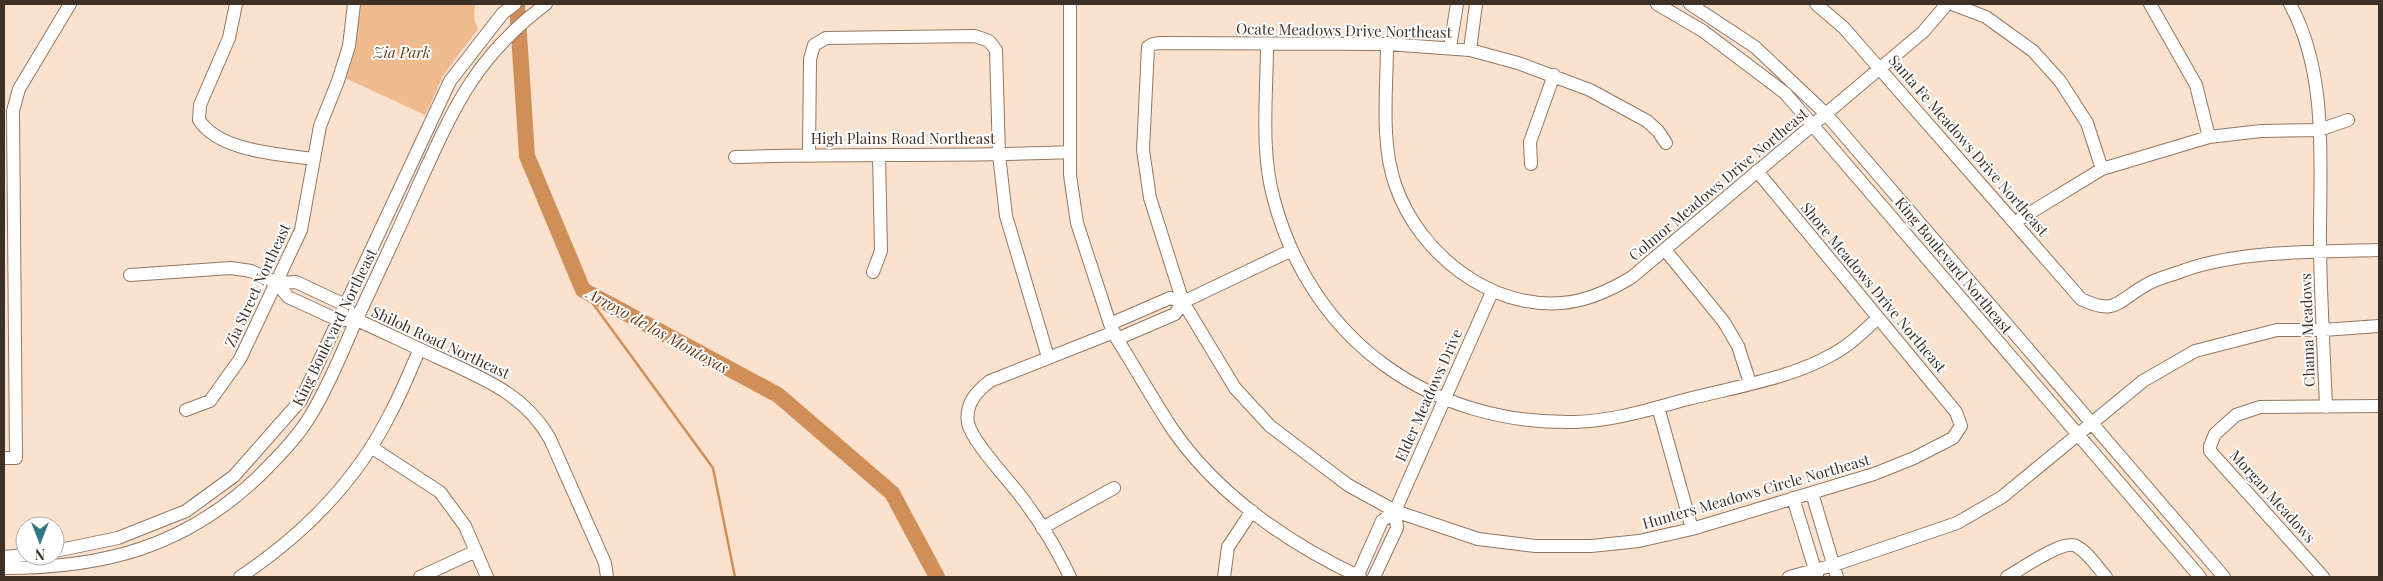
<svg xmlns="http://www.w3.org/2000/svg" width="2383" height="581" font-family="'Playfair Display',serif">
<rect width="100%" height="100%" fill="#fbe2cf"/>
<path fill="#f0ba8f" d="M361,4H475L474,19L478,29L444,74L425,115L345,78L356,42Z"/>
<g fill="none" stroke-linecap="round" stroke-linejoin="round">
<path stroke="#d08f59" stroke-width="2.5" d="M583,290L713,468L735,577"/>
<path stroke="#d08f59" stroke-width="16" d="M517,4L527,156L583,290L778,395L892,493L937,577"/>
<defs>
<path id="minor" d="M236,4L229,38L200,105L199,120C220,152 280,154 314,159
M1070,4V175L1077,223L1110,324L1117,339C1136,369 1153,400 1173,430C1218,495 1289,544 1360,577
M1657,4L1703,31L1785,93L2200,577
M1690,4L1755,47L1826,114L2224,577
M1816,4L1844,28L2081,299C2116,316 2117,301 2146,285C2157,278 2173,275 2185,270C2242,250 2319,252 2379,250
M1952,4L1986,17L2033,51L2060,81L2087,123L2102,169
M2150,4L2196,85L2209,137
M2290,4C2330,77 2319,170 2320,251C2321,303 2324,355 2326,407
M1267,44C1267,95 1260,150 1274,200C1312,341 1430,425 1575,422C1614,421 1651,409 1688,399C1735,387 1792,378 1833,354C1850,345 1864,331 1878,318
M1387,44C1387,90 1380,143 1396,187C1420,254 1490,309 1562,303C1587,301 1611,290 1632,277L1923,32L1947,4
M1450,47L1457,4
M1470,50L1476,4
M1666,143L1658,131L1647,121L1590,90L1518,63L1470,50L1387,44L1160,43L1153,44L1148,47L1143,150L1150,198L1183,302L1235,388L1270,426L1348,485L1395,511L1478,539L1535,546H1591L1639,541L1692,529L1874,474L1914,458L1953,438L1961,426L1956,412L1757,171
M809,154L810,59L814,45L826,38L975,36L989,41L996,50L999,155L1006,216L1048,357
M735,157C847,153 959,157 1070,152
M1531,164L1530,142L1554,75
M2015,222L2102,169L2209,137L2261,131L2319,130L2348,120
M1666,251L1724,322L1738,346L1750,383
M873,272L881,251L879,155
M130,275L231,268L251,271L277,283L296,282L345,305L350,312
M277,283L288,297L338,320H345
M357,320C384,332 410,345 437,357C482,378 525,394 550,439L605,563L607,577
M1110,324L1170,298L1183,302
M1117,339L1175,314L1183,302L1292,250
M1658,407L1692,529
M186,410L210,401L240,359L301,230L320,126L338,81L349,46L354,4
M371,447L440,492L465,526L487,577
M4,458H16L13,111L19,89L70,4
M1812,493L1837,577
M1793,498L1817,576
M1042,528L1114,488
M55,551L118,538L186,511L234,476L301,400L450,81L503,13L515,4
M4,557L25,555
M4,568C104,568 184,547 258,477C277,458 299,436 312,413C329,385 341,355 354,325C376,278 398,231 419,184C454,107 476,56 546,4
M240,577C303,535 357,481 391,412C402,392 410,370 420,349
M420,577L476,551
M1070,577C1057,549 1041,523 1022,498C1009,480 972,442 968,423C965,404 976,392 990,381L1114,332
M1224,577L1228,547L1252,511
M1357,577L1382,521L1395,511
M1374,577L1397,528L1395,511L1492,292
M1789,577L1834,565L1957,523L2002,497L2143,381L2195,351L2277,330H2323L2379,326
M2007,577C2020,570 2063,539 2076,546C2088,552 2097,567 2106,577
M2323,577L2210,451V446L2215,434L2236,415L2260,407L2379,406"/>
</defs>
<use href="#minor" stroke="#937761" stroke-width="14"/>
<use href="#minor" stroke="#fff" stroke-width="12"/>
</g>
<g text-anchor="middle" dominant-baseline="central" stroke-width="4" stroke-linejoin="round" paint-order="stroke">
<g font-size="15" fill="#3d3127" stroke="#fff">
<text transform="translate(1344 30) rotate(1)">Ocate Meadows Drive Northeast</text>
<text x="903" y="138">High Plains Road Northeast</text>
<text transform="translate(1969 145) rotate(49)">Santa Fe Meadows Drive Northeast</text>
<text transform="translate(1718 184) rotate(-40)">Colmor Meadows Drive Northeast</text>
<text transform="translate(1954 265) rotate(50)">King Boulevard Northeast</text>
<text transform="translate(257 285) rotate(-65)">Zia Street Northeast</text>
<text transform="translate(1874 287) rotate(50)">Shore Meadows Drive Northeast</text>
<text transform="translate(334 327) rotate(-64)">King Boulevard Northeast</text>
<text transform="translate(2307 330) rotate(-92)">Chama Meadows</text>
<text transform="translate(441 342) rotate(25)">Shiloh Road Northeast</text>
<text transform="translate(1428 395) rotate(-66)">Elder Meadows Drive</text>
<text transform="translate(1756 491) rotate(-16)">Hunters Meadows Circle Northeast</text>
<text transform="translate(2273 496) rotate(48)">Morgan Meadows</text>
</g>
<g font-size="15" font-style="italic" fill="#683c14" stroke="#fff">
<text x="402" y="52">Zia Park</text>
</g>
<g font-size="16" font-style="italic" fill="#6a3e16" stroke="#fff">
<text transform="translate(658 330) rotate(29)">Arroyo de los Montoyas</text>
</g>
</g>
<rect width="2383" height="581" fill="none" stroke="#3d3127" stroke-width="10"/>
<g transform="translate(40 541) rotate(180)"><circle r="24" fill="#ffffff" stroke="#b1ada9"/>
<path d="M0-4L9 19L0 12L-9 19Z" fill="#317884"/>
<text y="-8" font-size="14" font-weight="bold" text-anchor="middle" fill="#3d3127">N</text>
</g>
</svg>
